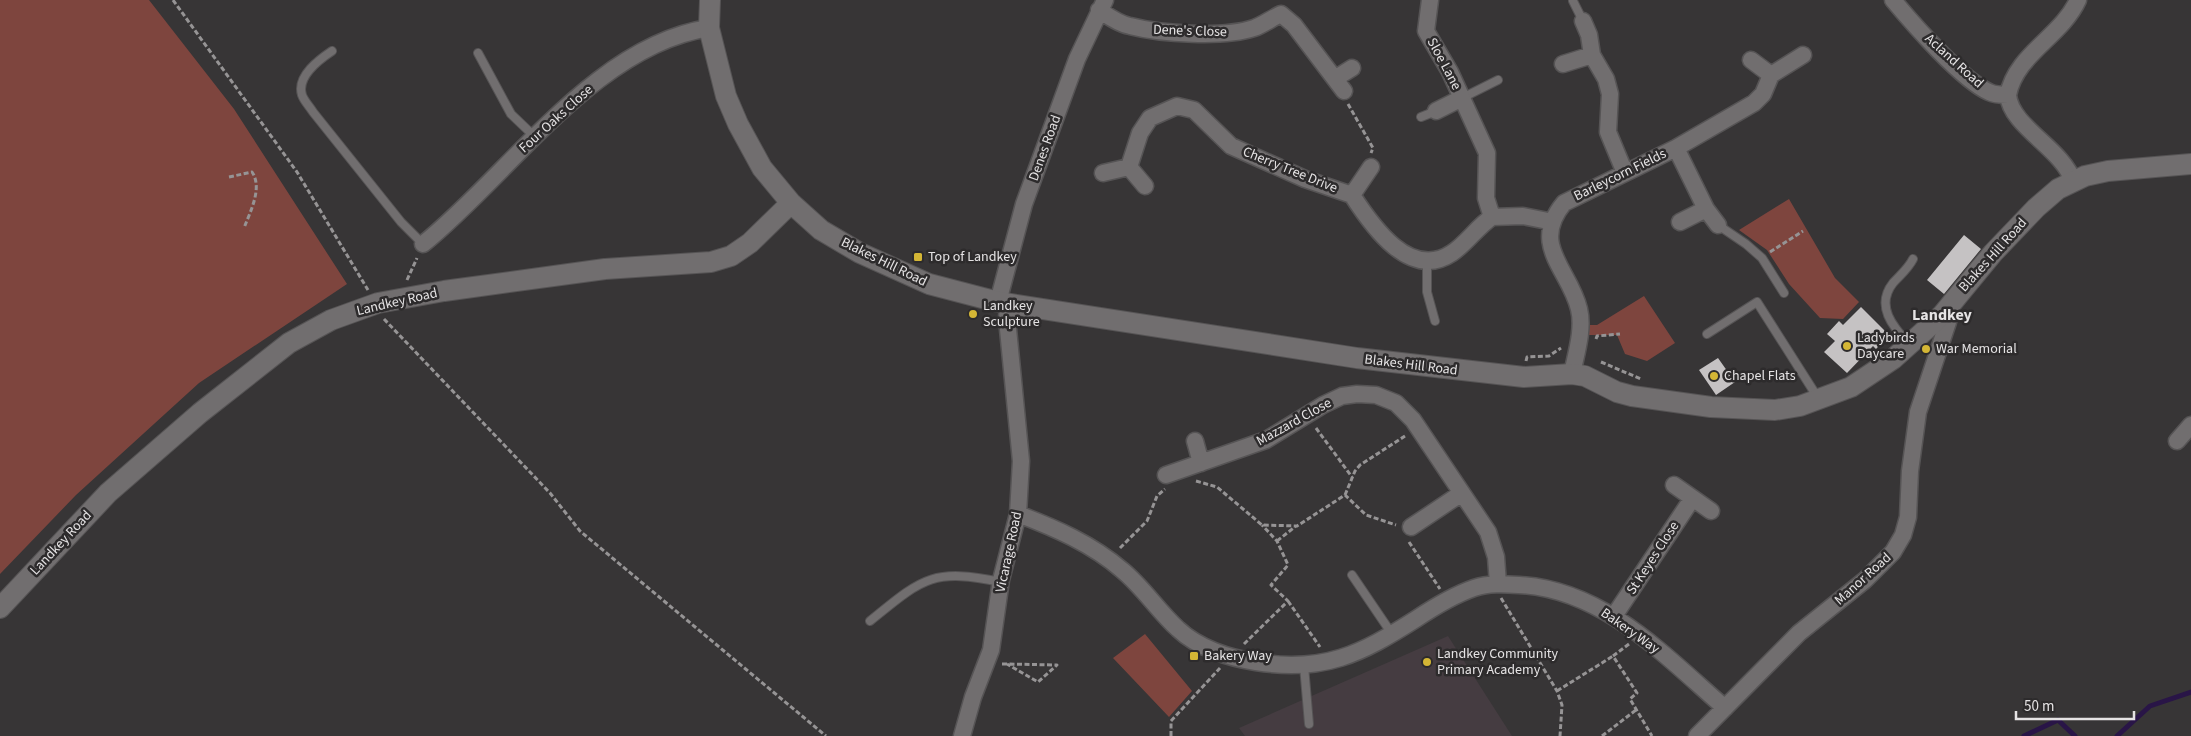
<svg xmlns="http://www.w3.org/2000/svg" width="2191" height="736" font-family="'Source Sans 3',sans-serif">
<rect width="100%" height="100%" fill="#373536"/>
<path fill="#453c41" d="M1448,636L1512,736H1245L1239,728Z"/>
<path fill="#7e453e" d="M0,0H149L234,109L347,284L199,383L76,495L0,574Z
M1789,199L1835,278L1859,302L1843,319L1820,318L1789,284L1767,250L1739,230Z
M1644,296L1675,343L1647,361L1625,354L1617,335H1588L1590,325H1597Z
M1145,634L1192,691L1169,717L1113,658Z"/>
<g fill="none" stroke-linecap="round" stroke-linejoin="round">
<path stroke="#291547" stroke-width="5" d="M2024,736L2058,720L2075,736
M2117,736L2150,706L2191,692"/>
</g>
<path fill="#c5c2c3" d="M1964,235L1981,249L1944,294L1927,280Z
M1861,307L1889,335L1876,349L1873,346L1847,373L1824,352L1835,341L1827,334L1839,321L1843,325Z
M1718,358L1735,382L1716,395L1699,370Z"/>
<g fill="none" stroke-linecap="round" stroke-linejoin="round">
<defs>
<path id="service" d="M1573,1L1583,21
M332,51C320,59 296,76 302,95C304,101 310,107 313,112L401,222L423,244
M478,53L511,114L534,136
M1462,98L1498,80
M1421,117L1436,111
M1718,225L1746,244L1762,258L1784,293
M1427,263V292L1435,321
M1707,334L1757,302L1818,398
M1909,344C1893,327 1875,306 1893,283C1900,275 1908,269 1913,259
M1352,575L1392,634
M870,621C923,578 932,568 1001,582
M1304,666L1309,724"/>
<path id="minor" d="M1430,0L1426,31L1450,72L1487,153L1486,198L1492,217
M1893,0C1913,24 1962,80 1989,92C1995,95 2002,95 2008,95C2011,127 2062,148 2073,181
M1099,10C1108,16 1119,24 1130,26C1161,34 1224,38 1254,28C1263,25 1272,18 1281,14L1294,25L1344,91
M1583,21L1589,35L1592,55L1606,79L1610,94L1608,132L1625,173
M1751,60L1771,75
M1563,64L1592,55
M1336,78L1352,68
M2008,95C2016,54 2061,37 2078,0
M1436,111L1462,98
M1676,148L1706,209L1718,225
M1129,167L1140,133L1150,118L1177,106L1194,110L1231,146L1305,179L1352,195
M1371,167L1352,195C1372,226 1410,281 1452,253C1467,243 1477,227 1492,217L1523,216L1553,222
M1103,173L1129,167L1145,186
M1680,222L1706,209
M423,244C509,175 595,45 709,28
M998,302L1024,204L1077,59L1105,0
M1572,374C1576,354 1584,329 1579,309C1570,270 1529,245 1564,203L1676,148L1754,103L1763,94L1771,75L1803,55
M1195,441L1201,463
M2177,441L2191,425
M1166,475L1266,440L1323,405L1342,396L1357,394L1376,395L1396,403L1413,420L1488,532L1496,557L1498,584
M1674,485L1711,511
M1018,514C1055,528 1092,544 1122,570C1143,587 1158,611 1178,629C1198,648 1229,658 1256,662C1324,673 1361,654 1416,619C1434,607 1454,595 1474,588C1489,583 1504,584 1519,585C1603,589 1665,656 1725,708
M1411,527L1462,493
M1614,616L1692,499
M962,736L973,697L991,650L1001,580L1018,514L1021,461L1007,319L1008,303
M1697,736L1799,633L1865,580L1893,552L1903,535L1908,517L1910,471L1918,412L1948,322L1942,315"/>
<path id="tertiary" d="M710,0L709,28L726,96L738,124L762,168L791,203L821,230L860,253L929,284L998,302L1357,358L1524,377L1572,374L1585,376L1617,392L1632,396L1711,407L1775,410L1800,406L1851,387L1893,359L1942,315L1993,253L2036,208L2058,189L2085,176L2108,171L2191,164
M0,608L108,493L200,413L289,343L331,320L378,303L444,291L605,269L711,262L731,256L750,243L791,203"/>
</defs>
<use href="#service" stroke="#565455" stroke-width="10"/>
<use href="#minor" stroke="#565455" stroke-width="19"/>
<use href="#tertiary" stroke="#565455" stroke-width="22"/>
<path stroke="#969495" stroke-width="3" stroke-dasharray="5 2.5" stroke-linecap="butt" d="M173,0L297,172L368,290
M1348,104L1373,148L1371,153
M229,177L252,172C263,188 250,212 244,228
M1770,252L1803,231
M407,280L417,258
M384,319L550,493L580,531L826,736
M1596,339L1597,336L1620,334
M1526,361L1527,357L1549,356L1561,348
M1601,362L1641,379
M1316,428L1352,477
M1196,481L1217,487L1262,525L1297,526L1345,495L1366,515L1396,525
M1345,495L1355,471L1360,465L1405,436
M1277,541L1296,526
M1409,542L1440,589
M1120,548L1147,521L1157,496L1165,489
M1501,598L1557,691L1562,705L1560,736
M1288,601L1320,647
M1244,644L1288,601L1271,585L1288,565L1277,541L1262,525
M1629,644L1613,656L1637,693L1630,699L1652,736
M1002,664H1007L1057,665L1038,682L1007,664
M1557,691L1613,656
M1171,736V721L1220,668
M1602,736L1636,710"/>
<use href="#service" stroke="#716e6f" stroke-width="8"/>
<use href="#minor" stroke="#716e6f" stroke-width="16"/>
<use href="#tertiary" stroke="#716e6f" stroke-width="20"/>
</g>
<g fill="#d4b635" stroke="#2d2b2c" stroke-width="2">
<rect x="913" y="252" width="10" height="10" rx="2.5"/>
<circle cx="973" cy="314" r="5"/>
<circle cx="1847" cy="346" r="5"/>
<circle cx="1926" cy="349" r="5"/>
<circle cx="1714" cy="376" r="5"/>
<rect x="1189" y="651" width="10" height="10" rx="2.5"/>
<circle cx="1427" cy="662" r="5"/>
</g>
<g text-anchor="middle" dominant-baseline="central" stroke-width="5" stroke-linejoin="round" paint-order="stroke">
<g font-size="14" fill="#e5e3e4" stroke="#2d2b2c">
<text transform="translate(1190 31) rotate(2)">Dene's Close</text>
<text transform="translate(1954 61) rotate(42)">Acland Road</text>
<text transform="translate(1444 64) rotate(62)">Sloe Lane</text>
<text transform="translate(556 119) rotate(-42)">Four Oaks Close</text>
<text transform="translate(1045 148) rotate(-70)">Denes Road</text>
<text transform="translate(1290 170) rotate(22)">Cherry Tree Drive</text>
<text transform="translate(1620 175) rotate(-26)">Barleycorn Fields</text>
<text transform="translate(1993 255) rotate(-48)">Blakes Hill Road</text>
<text transform="translate(884 262) rotate(26)">Blakes Hill Road</text>
<text transform="translate(397 302) rotate(-13)">Landkey Road</text>
<text transform="translate(1411 365) rotate(7)">Blakes Hill Road</text>
<text transform="translate(1294 422) rotate(-29)">Mazzard Close</text>
<text transform="translate(61 543) rotate(-47)">Landkey Road</text>
<text transform="translate(1009 552) rotate(-78)">Vicarage Road</text>
<text transform="translate(1653 558) rotate(-57)">St Keyes Close</text>
<text transform="translate(1863 579) rotate(-42)">Manor Road</text>
<text transform="translate(1630 631) rotate(35)">Bakery Way</text>
</g>
<g font-size="14" fill="#e5e3e4" stroke="#2d2b2c" text-anchor="start">
<text x="928" y="257">Top of Landkey</text>
<text x="983" y="306">Landkey<tspan x="983" dy="16">Sculpture</tspan></text>
<text x="1857" y="338">Ladybirds<tspan x="1857" dy="16">Daycare</tspan></text>
<text x="1936" y="349">War Memorial</text>
<text x="1724" y="376">Chapel Flats</text>
<text x="1437" y="654">Landkey Community<tspan x="1437" dy="16">Primary Academy</tspan></text>
<text x="1204" y="656">Bakery Way</text>
</g>
<g font-size="16" font-weight="bold" fill="#e5e3e4" stroke="#2d2b2c">
<text x="1942" y="315">Landkey</text>
</g>
</g>
<path d="M2016 711v8h118v-8" fill="none" stroke="#e5e3e4" stroke-width="2.5"/>
<text x="2024" y="711" font-size="15" fill="#e5e3e4" stroke="#2d2b2c" stroke-width="4" paint-order="stroke">50 m</text>
</svg>
